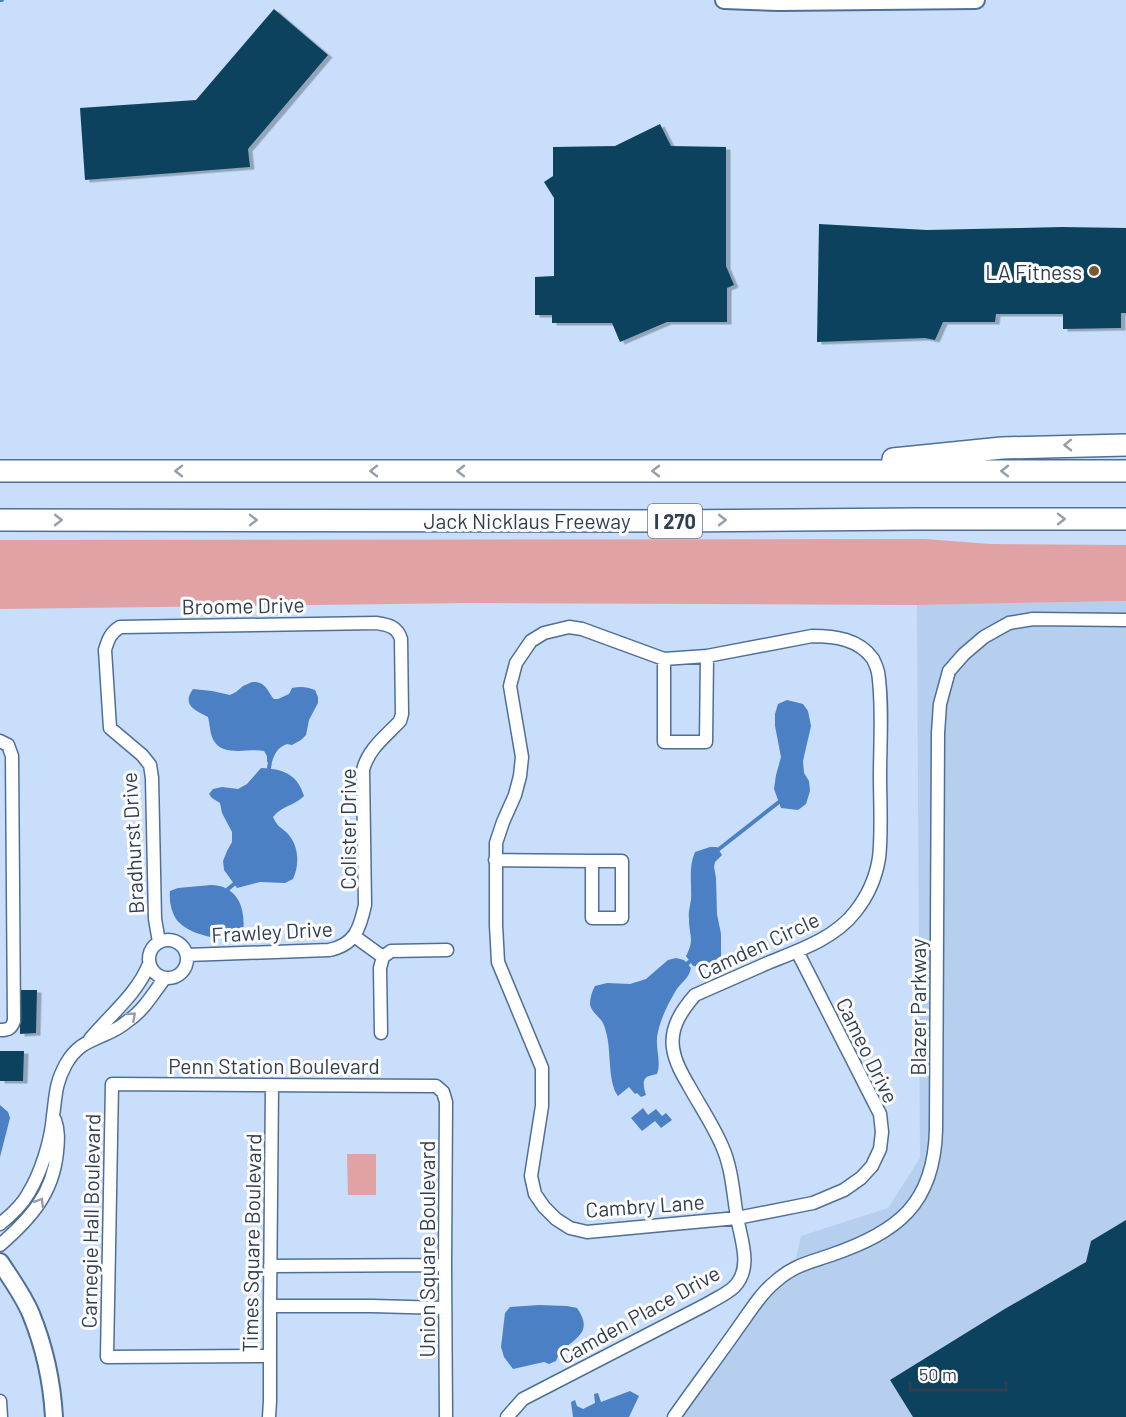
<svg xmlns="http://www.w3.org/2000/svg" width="1126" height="1417" font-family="Barlow,sans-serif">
<defs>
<filter id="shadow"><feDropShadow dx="4.5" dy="2.5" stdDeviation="0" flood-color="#0004"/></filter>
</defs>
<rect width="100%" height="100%" fill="#c9defb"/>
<path fill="#b6cfee" d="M1126,601V1417H674L758,1302L794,1267L801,1236L888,1208L920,1158L917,605Z"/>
<path fill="#e0a2a5" d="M925,539L990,544L1126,545V601L917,605L472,603L0,609V540Z
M347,1154H376V1195H348Z"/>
<path fill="#4b80c4" d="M252,682C266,681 267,691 274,699H278L289,694L292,688C301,686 307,687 315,690L318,697V703L309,720L306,735L301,740L292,745L287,744C277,748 275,753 272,762H267V756L264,751C249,748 223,757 214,741C210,735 210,725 208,717C196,710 181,706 193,689L212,691L230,695L236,692L243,686Z
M787,700L803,704L808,711L811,726L803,761L804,773L809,781L810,791L806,804L798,810L781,808L774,789L776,775L781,757L775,726V714L778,704Z
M261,768C282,769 297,773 304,796C294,806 283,805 273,817C278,827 278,825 286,832C299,844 300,864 293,879L285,883L260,882L237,888L224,870L223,861L227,851L232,842V832L222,813L220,803L212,798L209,794L213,789L222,787L238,789L247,784Z
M710,847H717L722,855L715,862L714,867L716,878L717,914L721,934V956C712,963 705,969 693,966L686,956C695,939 689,936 689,919C688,913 690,906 691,900C692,883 688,868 695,852Z
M211,885C239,886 246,909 243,934C225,943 189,936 176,919C171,911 169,901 170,891L178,888Z
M676,958L684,960L691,968C689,979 680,983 675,992C668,1004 661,1018 658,1032C654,1046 662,1061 657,1074C654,1075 651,1075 649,1076C641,1078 644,1089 646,1095L641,1097L637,1093L635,1094L629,1087L618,1096C608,1083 611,1053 607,1036C606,1032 605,1027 603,1023C599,1016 591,1012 590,1004C590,998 592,991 595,986L607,983L630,984L646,979L668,960Z
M0,1105L8,1112L10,1118L0,1157Z
M643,1108L648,1115L656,1109L662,1116L666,1113L672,1120L661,1128L655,1121L642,1131L631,1118Z
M539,1305L567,1306L577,1308C598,1338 564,1339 556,1361L549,1364L544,1362L513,1369L504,1357L501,1347L505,1313L510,1307Z
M630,1391L639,1396L629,1417H573L571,1402L575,1400L577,1406L583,1409L595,1403L594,1394L598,1393L601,1402Z"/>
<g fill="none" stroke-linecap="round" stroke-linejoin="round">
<path stroke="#4b80c4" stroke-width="4" d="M0,0H2
M269,768L270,762
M719,849L779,802
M228,889L234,884
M687,964L689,962"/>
</g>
<path fill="#0b435e" filter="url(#shadow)" d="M274,9L328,55L248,149L250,167L85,180L80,108L196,100Z
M660,124L671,146L726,147V266L734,285L727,288V322H667L620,342L612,323H552V315H535V277L554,276V198L544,182L553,176V147L615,146Z
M819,224L927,230L1062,227L1126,228V313H1121V328L1063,329V314H996L995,322H943L935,340L925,338L817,342Z
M20,990H37L36,1033L20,1034Z
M0,1051H24L23,1081H0Z
M1126,1220V1417H913L890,1380L1003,1310L1086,1262L1091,1241Z"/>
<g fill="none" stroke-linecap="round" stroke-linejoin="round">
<defs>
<path id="street" d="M664,659V742H706L707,656
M0,741L8,745L12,756L14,1021C11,1029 8,1030 0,1030
M495,860L592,861
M592,861H622V918H592Z
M354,936L383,957
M149 959a19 19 0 1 1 38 0a19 19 0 1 1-38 0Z
M159,942L155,919L152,778L150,765L142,755L110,728L105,650C108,640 110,633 120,627L376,623C388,625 397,626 401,639L402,714L400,721C386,736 368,749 363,770L365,905C360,928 355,945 329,950L187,955
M381,1033L380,968L383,957L391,951L447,950
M90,1039C111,1014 137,994 149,964
M0,1224C10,1216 22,1205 28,1194C41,1173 51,1141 53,1116C56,1095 55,1084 66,1064C79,1041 94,1041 114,1030C119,1028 124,1024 129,1020C144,1010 154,992 165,978
M0,1245C30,1219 53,1194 57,1152C58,1141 59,1131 55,1120
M270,1266L445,1265
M270,1306H372L445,1308
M270,1356L107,1357L112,1084L436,1086L443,1092L446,1102L445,1265L446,1417
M0,1401L1,1417
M269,1417L270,1401V1306L272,1085
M507,1417L523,1399L707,1304C715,1299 727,1294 734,1287C753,1268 741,1240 737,1217C733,1193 732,1168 722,1146C713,1125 700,1106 689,1086C682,1074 675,1062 673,1048C670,1027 682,1010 695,995C720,984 745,973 770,962C800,950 835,938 855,912C867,897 876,877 879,858C882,834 880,801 880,776C880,744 883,704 878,672C877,668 875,663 873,659C859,639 835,636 812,636L707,656L664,659L582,629L569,627L544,633L531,641L516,663L510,686L522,757L520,776L515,795L503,822L496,843V925L498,962L542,1068V1106L531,1176L535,1194L544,1207L556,1219L570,1228L587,1232L737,1218L813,1203L844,1190L861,1178L872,1166L880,1149L882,1132L880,1114L797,951
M674,1417C695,1387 717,1358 738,1328C749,1313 760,1294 775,1282C794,1265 808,1263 831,1255C898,1232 934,1204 936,1130L938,733L940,704L949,671L964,654L984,637L1009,623L1033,619L1126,620"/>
<path id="secondary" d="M724,0L779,2L976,0
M0,1262C11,1279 23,1295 31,1314C44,1346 52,1382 54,1417"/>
<path id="highway" d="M893,459L1002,448L1126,445
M0,471H1126
M0,520L672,521L918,519H1126"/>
</defs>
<use href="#street" stroke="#4f6f99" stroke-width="15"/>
<use href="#secondary" stroke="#4f6f99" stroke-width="20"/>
<use href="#highway" stroke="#4f6f99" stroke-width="24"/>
<use href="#street" stroke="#fff" stroke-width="12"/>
<use href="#secondary" stroke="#fff" stroke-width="16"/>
<use href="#highway" stroke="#fff" stroke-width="21"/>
</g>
<defs><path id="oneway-chevron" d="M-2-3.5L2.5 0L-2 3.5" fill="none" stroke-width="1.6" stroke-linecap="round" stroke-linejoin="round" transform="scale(1.5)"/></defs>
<g stroke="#989ea8">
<use href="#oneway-chevron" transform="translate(1068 445) rotate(179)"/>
<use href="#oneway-chevron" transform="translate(179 471) rotate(180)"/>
<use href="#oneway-chevron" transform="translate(374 471) rotate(180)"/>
<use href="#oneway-chevron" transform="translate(461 471) rotate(-180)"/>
<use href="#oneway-chevron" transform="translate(656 471) rotate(-180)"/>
<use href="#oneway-chevron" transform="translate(1005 471) rotate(180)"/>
<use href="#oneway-chevron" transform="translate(1061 519)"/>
<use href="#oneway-chevron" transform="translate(58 520)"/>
<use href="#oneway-chevron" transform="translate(253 520)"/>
<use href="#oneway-chevron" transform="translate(722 520)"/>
<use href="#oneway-chevron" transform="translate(132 1016) rotate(-42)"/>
<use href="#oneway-chevron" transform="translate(40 1202) rotate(-58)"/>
</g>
<circle fill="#775a2e" stroke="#fdfdfd" stroke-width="2" cx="1094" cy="271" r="6"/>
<g text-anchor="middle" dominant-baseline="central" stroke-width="6" stroke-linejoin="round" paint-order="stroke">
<rect fill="#fdfdfd" stroke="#6e7785" stroke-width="1.5" x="648" y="504" width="54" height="34" rx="4.5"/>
<g font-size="20" font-weight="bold" fill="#303e51">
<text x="675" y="521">I 270</text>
</g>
<g font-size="21" fill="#303e51" stroke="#fdfdfd" text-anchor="end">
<text x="1082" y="271">LA Fitness</text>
</g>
<g font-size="21" fill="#303e51" stroke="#fdfdfd">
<text x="527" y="520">Jack Nicklaus Freeway</text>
<text transform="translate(243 605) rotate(-1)">Broome Drive</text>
<text transform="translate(347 829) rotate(-90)">Colister Drive</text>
<text transform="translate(132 843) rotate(-93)">Bradhurst Drive</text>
<text transform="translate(272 931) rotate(-3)">Frawley Drive</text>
<text transform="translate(758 945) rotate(-25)">Camden Circle</text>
<text transform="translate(917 1007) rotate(-90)">Blazer Parkway</text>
<text transform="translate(868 1050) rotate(64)">Cameo Drive</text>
<text x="274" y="1065">Penn Station Boulevard</text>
<text transform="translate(645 1205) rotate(-4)">Cambry Lane</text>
<text transform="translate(90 1221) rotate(-89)">Carnegie Hall Boulevard</text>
<text transform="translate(251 1243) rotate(-89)">Times Square Boulevard</text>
<text transform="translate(426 1249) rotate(-90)">Union Square Boulevard</text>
<text transform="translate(639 1314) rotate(-29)">Camden Place Drive</text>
</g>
</g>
<path d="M910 1381v9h96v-9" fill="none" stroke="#303e51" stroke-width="3"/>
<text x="919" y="1381" font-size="18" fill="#303e51" stroke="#fdfdfd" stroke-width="4.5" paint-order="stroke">50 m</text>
</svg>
